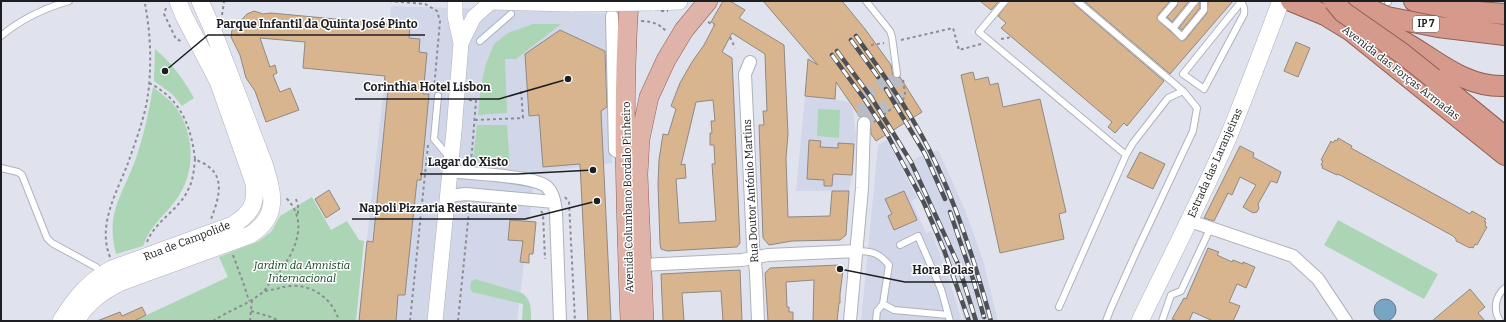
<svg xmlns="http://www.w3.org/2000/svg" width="1506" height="322" font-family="Bitter,serif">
<rect width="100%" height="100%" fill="#e0e3ee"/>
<path fill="#d1d6e8" d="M391,6L609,13L612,163L535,173L517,321H358L385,77Z
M809,55L824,77L835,99L848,102L853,109L856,136L852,175L849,191H796Z
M887,140L917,198L911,201L926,233L931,231L949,279L962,321H861L878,145Z
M938,150L965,210L983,260L998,321H964L957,295L920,198L902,167L921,156Z"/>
<path fill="#abd5b4" d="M533,24H561L516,59H505L507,113L478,115L481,86L486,64L494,44L508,33Z
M155,49C172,63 184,80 194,98L182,106L172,94L154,81Z
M153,87C160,93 168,98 174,105C194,131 197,169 178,197C166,215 151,224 143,246L116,254C105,212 123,195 136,158C144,135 149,111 153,87Z
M818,109L840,110L839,138L817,136Z
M477,125H507L510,166L473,161Z
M312,197L331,230L347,221L359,240L364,241L356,321H134L228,277L219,257L259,241L271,232L280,216Z
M1338,220L1438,274L1424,299L1324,245Z
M475,279L522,293C532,300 531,309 531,321H522L523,304L472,292L470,288L471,282Z"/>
<path fill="#79a5c4" stroke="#5d7c93" d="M1374 310a11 11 0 1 1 22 0a11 11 0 1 1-22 0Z"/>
<path fill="#d8b58e" stroke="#908981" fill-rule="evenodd" d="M723,1H730L745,10L739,18L784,45L788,134L786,158L788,217L830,216L832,191H849L846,235L840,240L792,241L769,245L763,238L759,125H764L763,111H767L765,54L732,33L722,52L732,58L740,243L737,247L667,251L661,249L660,244L658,184L659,160L663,134L668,135L676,109L671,106L680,83L692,62L704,45L715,24L711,22ZM713,100L715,121H711L712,133H710V145H714L715,164H712L716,221L679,223L676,179L686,178L685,164L681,165L696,102Z
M763,1H842L865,29L891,65L893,76L896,78L900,77L922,112L876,141L871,134L870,119L865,116L860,117L836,82L835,99L805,96L808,59L818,65Z
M980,1H999L991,10Z
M1009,1H1073L1074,4L1164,81L1127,126L1124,123L1115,133L1108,127L1112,122L1001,28L1006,23L998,16Z
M1084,1H1170L1158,15L1157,19L1181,41L1185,40L1207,13L1208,1H1233L1170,74Z
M1178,1H1189L1172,22L1167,17L1177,6Z
M1199,1H1200V8L1182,30L1179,28Z
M254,11L263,14L271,13L410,26L409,38L420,39L419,52L427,53L423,94H429L421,180H417L405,295H398L396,321H359L367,241L373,242L388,90H383L385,76L303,68L305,42L260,38L270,67L275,65L277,73L273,75L280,92L290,88L299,110L266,122L255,91L246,78L240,55L231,37L232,30L247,14Z
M560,30L605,51L607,107L601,111L611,321H588L580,164L543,167L539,115L529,116L525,54Z
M1296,42L1310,48L1298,77L1284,71Z
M973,72L975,80L988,77L990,85L998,83L1003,107L1040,99L1066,212L1059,214L1064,239L1000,253L961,75Z
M1338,138L1352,146L1351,148L1445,200L1470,214L1472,211L1486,219L1484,221L1486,222L1485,226L1487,227L1477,245L1475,244L1473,248L1471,247L1470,248L1456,241V239L1453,236L1402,208L1342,176L1337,174V175L1322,168L1323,166L1321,165L1323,161L1321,160L1331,141L1333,143L1335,140L1337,141Z
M809,140L821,141L820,147L838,148V143L854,144L852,175L833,174L832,186H824V180L807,179Z
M1240,146L1254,153L1253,157L1281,172L1277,183L1271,181L1258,204L1259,208L1257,212L1253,213L1243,207L1256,185L1240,177L1232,195L1228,193L1214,221L1204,218Z
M1140,152L1165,164L1153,189L1127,177Z
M329,190L340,209L326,218L315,199Z
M904,191L917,220L894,230L888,216L892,214L885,199Z
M510,220L536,222L533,254H529V263L520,262L523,241L508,240Z
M1208,248L1219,252L1217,255L1232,262L1233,260L1243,264V262L1255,267L1246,288L1237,284L1229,302L1240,306L1233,321H1213L1193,312L1189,321H1177L1172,319L1184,298L1186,299Z
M839,265L843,270L840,294V303H839L837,321H813L814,280L786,282L787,307H789V312H793V321H768L765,273L770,268Z
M740,270L742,321H723L721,291L682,293L684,321H663L661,274Z
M1470,289L1485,307L1478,313L1485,321H1432Z
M142,307L146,315L134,321H97L120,312L122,316Z"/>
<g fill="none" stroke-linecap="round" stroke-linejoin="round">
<path stroke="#b9bcc5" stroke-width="12" stroke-dasharray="12 6" stroke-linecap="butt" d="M888,81C897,81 902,89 897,98L870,117L864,123C861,102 866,89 888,81Z"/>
<defs>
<path id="service" d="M866,1L890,31L892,37L897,74
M1005,1L979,32L1126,155
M1077,1L1183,91L1197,108L1193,131L1138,248L1111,308L1106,321
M1174,1V3L1161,18L1173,28L1195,1
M1240,1C1244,5 1245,8 1244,14L1204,89L1183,74L1241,2
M1388,2V1
M1173,28L1182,37L1204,10V1
M1,36C21,19 45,8 69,1
M480,41L511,14
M438,96L434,139L449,157
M1,168L18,172L22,175L47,238L52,243L96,267L102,274
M900,245L918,236L941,289L950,321
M857,251C872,251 879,253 889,265L883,304L877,311L876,321
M883,304L894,310L948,315
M1059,307L1126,155L1133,143L1168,98L1183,91
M1162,321L1171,295L1181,291L1210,229
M1500,321C1493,310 1495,296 1505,288"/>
<path id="minor" d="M612,16L615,150L625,156
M750,62L745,74L753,246L756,272L758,321
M450,171C470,174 534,175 547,187C554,194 555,204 556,213L560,321
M447,196L466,194L554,202
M1190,221L1293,256L1318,279L1346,321
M642,265L742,260L768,255L857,251
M850,321L862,188L864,123"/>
<path id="tertiary" d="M461,43L474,17L492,1
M435,321L454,131L461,43L455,16V1"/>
<path id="secondary" d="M491,1L572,3
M652,2L679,1
M61,321C76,297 87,283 112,269L233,225C250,214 257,205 254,183L218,81L184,16L178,1
M76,321C86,303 102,291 121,282L250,235C280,216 273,193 264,164L212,28L200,1
M1140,321C1169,261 1200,201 1227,140C1246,94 1263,48 1281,1"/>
<path id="primary" d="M629,1C622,108 626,214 630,321
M644,321L638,174L640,139L649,97L666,60L684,30L708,1"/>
<path id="trunk" d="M1291,1L1325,15L1351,31L1505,155
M1351,1L1387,17L1438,27L1505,35
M1414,1L1464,11L1505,14
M1373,28C1382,32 1391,34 1399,39C1433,57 1463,88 1505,86
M1433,78L1505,137"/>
</defs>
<use href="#service" stroke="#afb2bc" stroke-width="8"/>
<use href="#minor" stroke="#afb2bc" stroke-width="14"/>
<use href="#tertiary" stroke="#afb2bc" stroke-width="16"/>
<use href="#secondary" stroke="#afb2bc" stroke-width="18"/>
<use href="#primary" stroke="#8f5e55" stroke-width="20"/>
<use href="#trunk" stroke="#8f5e55" stroke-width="22"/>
<path stroke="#8b8d95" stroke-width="2" stroke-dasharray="3 3" stroke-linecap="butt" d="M389,1L425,4L437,11L440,21L434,89
M166,8L164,14L176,39L181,41
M222,15L224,2L225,1
M641,21C654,22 658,23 667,32
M708,22L714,25
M730,37L735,48
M1001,39L1012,37
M901,40L953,28L959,50L981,44
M871,45L884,43
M149,83C181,99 191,126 195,159C199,162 205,163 209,167C226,180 217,203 211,219
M469,100L476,101L471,163
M475,120L523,118L521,88
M874,122L903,100L905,94L903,79
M565,197L569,202L575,321
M296,199L298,206V216
M541,211L543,214L545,259
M147,242C155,221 179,210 188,190C193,181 194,170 195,159
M233,255L243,282L249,301
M110,257C97,225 117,192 128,163C135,143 143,122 147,101C152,71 151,34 145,4
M265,291C274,290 281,287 290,286C312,284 333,299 339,321
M251,311L271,317L279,321
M213,321C229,310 250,304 264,291C267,288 268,284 271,281C292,260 312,223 286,198
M250,321L252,299
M410,321L428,145
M458,321L469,211L490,208"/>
<use href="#service" stroke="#fff" stroke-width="6"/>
<use href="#minor" stroke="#fff" stroke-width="12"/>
<use href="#tertiary" stroke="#fff" stroke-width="15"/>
<use href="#secondary" stroke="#fff" stroke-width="17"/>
<use href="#primary" stroke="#e0b3a9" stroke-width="19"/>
<use href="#trunk" stroke="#d69a8c" stroke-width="20"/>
<defs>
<path id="rail" d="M856,36C886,78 917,121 938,168C961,217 977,269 991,321
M851,40L878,77
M837,51L871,97L911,162L958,264L976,321
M832,55L865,100L887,134L924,203L944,250L969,321
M886,89L925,154L945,199
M950,212L974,282L984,317"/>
</defs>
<use href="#rail" stroke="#4e5055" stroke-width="4.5"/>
<use href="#rail" stroke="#fff" stroke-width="3" stroke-dasharray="9" stroke-linecap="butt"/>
<defs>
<path id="secondary-bridge" d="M572,3L652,2"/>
<path id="trunk-bridge" d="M1334,1L1343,12L1403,54L1433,78"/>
</defs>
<use href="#secondary-bridge" stroke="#afb2bc" stroke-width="18" stroke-linecap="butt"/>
<use href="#trunk-bridge" stroke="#8f5e55" stroke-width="22" stroke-linecap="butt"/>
<path stroke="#8b8d95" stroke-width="2" stroke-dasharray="3 3" stroke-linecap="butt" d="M661,11H668"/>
<use href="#secondary-bridge" stroke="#fff" stroke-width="17"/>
<use href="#trunk-bridge" stroke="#d69a8c" stroke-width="20"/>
</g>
<g text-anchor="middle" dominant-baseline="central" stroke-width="3" stroke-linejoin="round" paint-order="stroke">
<rect fill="#fff" stroke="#616264" stroke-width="1" x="1413" y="16" width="26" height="16" rx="3"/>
<g font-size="10" font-weight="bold" fill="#1d1e22">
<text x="1426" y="24">IP 7</text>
</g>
<g font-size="11" fill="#1d1e22" stroke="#fff">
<text transform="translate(1401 73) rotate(38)">Avenida das Forças Armadas</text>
<text transform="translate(1215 163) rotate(-66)">Estrada das Laranjeiras</text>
<text transform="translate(751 191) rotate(-93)">Rua Doutor António Martins</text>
<text transform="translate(628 197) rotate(-91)">Avenida Columbano Bordalo Pinheiro</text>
<text transform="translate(187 241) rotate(-21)">Rua de Campolide</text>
</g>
<g font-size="11" font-style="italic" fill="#114221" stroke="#fff">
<text x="302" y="265">Jardim da Amnistia<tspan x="302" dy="13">Internacional</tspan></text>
</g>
</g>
<path fill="none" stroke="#1d1e22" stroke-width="1.5" d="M165 71L208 35H425M568 79L499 99H355M593 170L517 174H420M597 201L525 219H352M840 269L905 282H982"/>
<g fill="#1d1e22" stroke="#fff" stroke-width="1.5">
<circle cx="165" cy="71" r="4"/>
<circle cx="568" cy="79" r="4"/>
<circle cx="593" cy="170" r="4"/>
<circle cx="597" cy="201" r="4"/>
<circle cx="840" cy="269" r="4"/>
</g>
<g font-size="12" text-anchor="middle" font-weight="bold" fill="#1d1e22" stroke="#fff" stroke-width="3" stroke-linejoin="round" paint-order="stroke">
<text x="317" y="28">Parque Infantil da Quinta José Pinto</text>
<text x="427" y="91">Corinthia Hotel Lisbon</text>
<text x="468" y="166">Lagar do Xisto</text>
<text x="438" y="212">Napoli Pizzaria Restaurante</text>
<text x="943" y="274">Hora Bolas</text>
</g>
<rect width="1506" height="322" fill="none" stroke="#1d1e22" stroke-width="4"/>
</svg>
